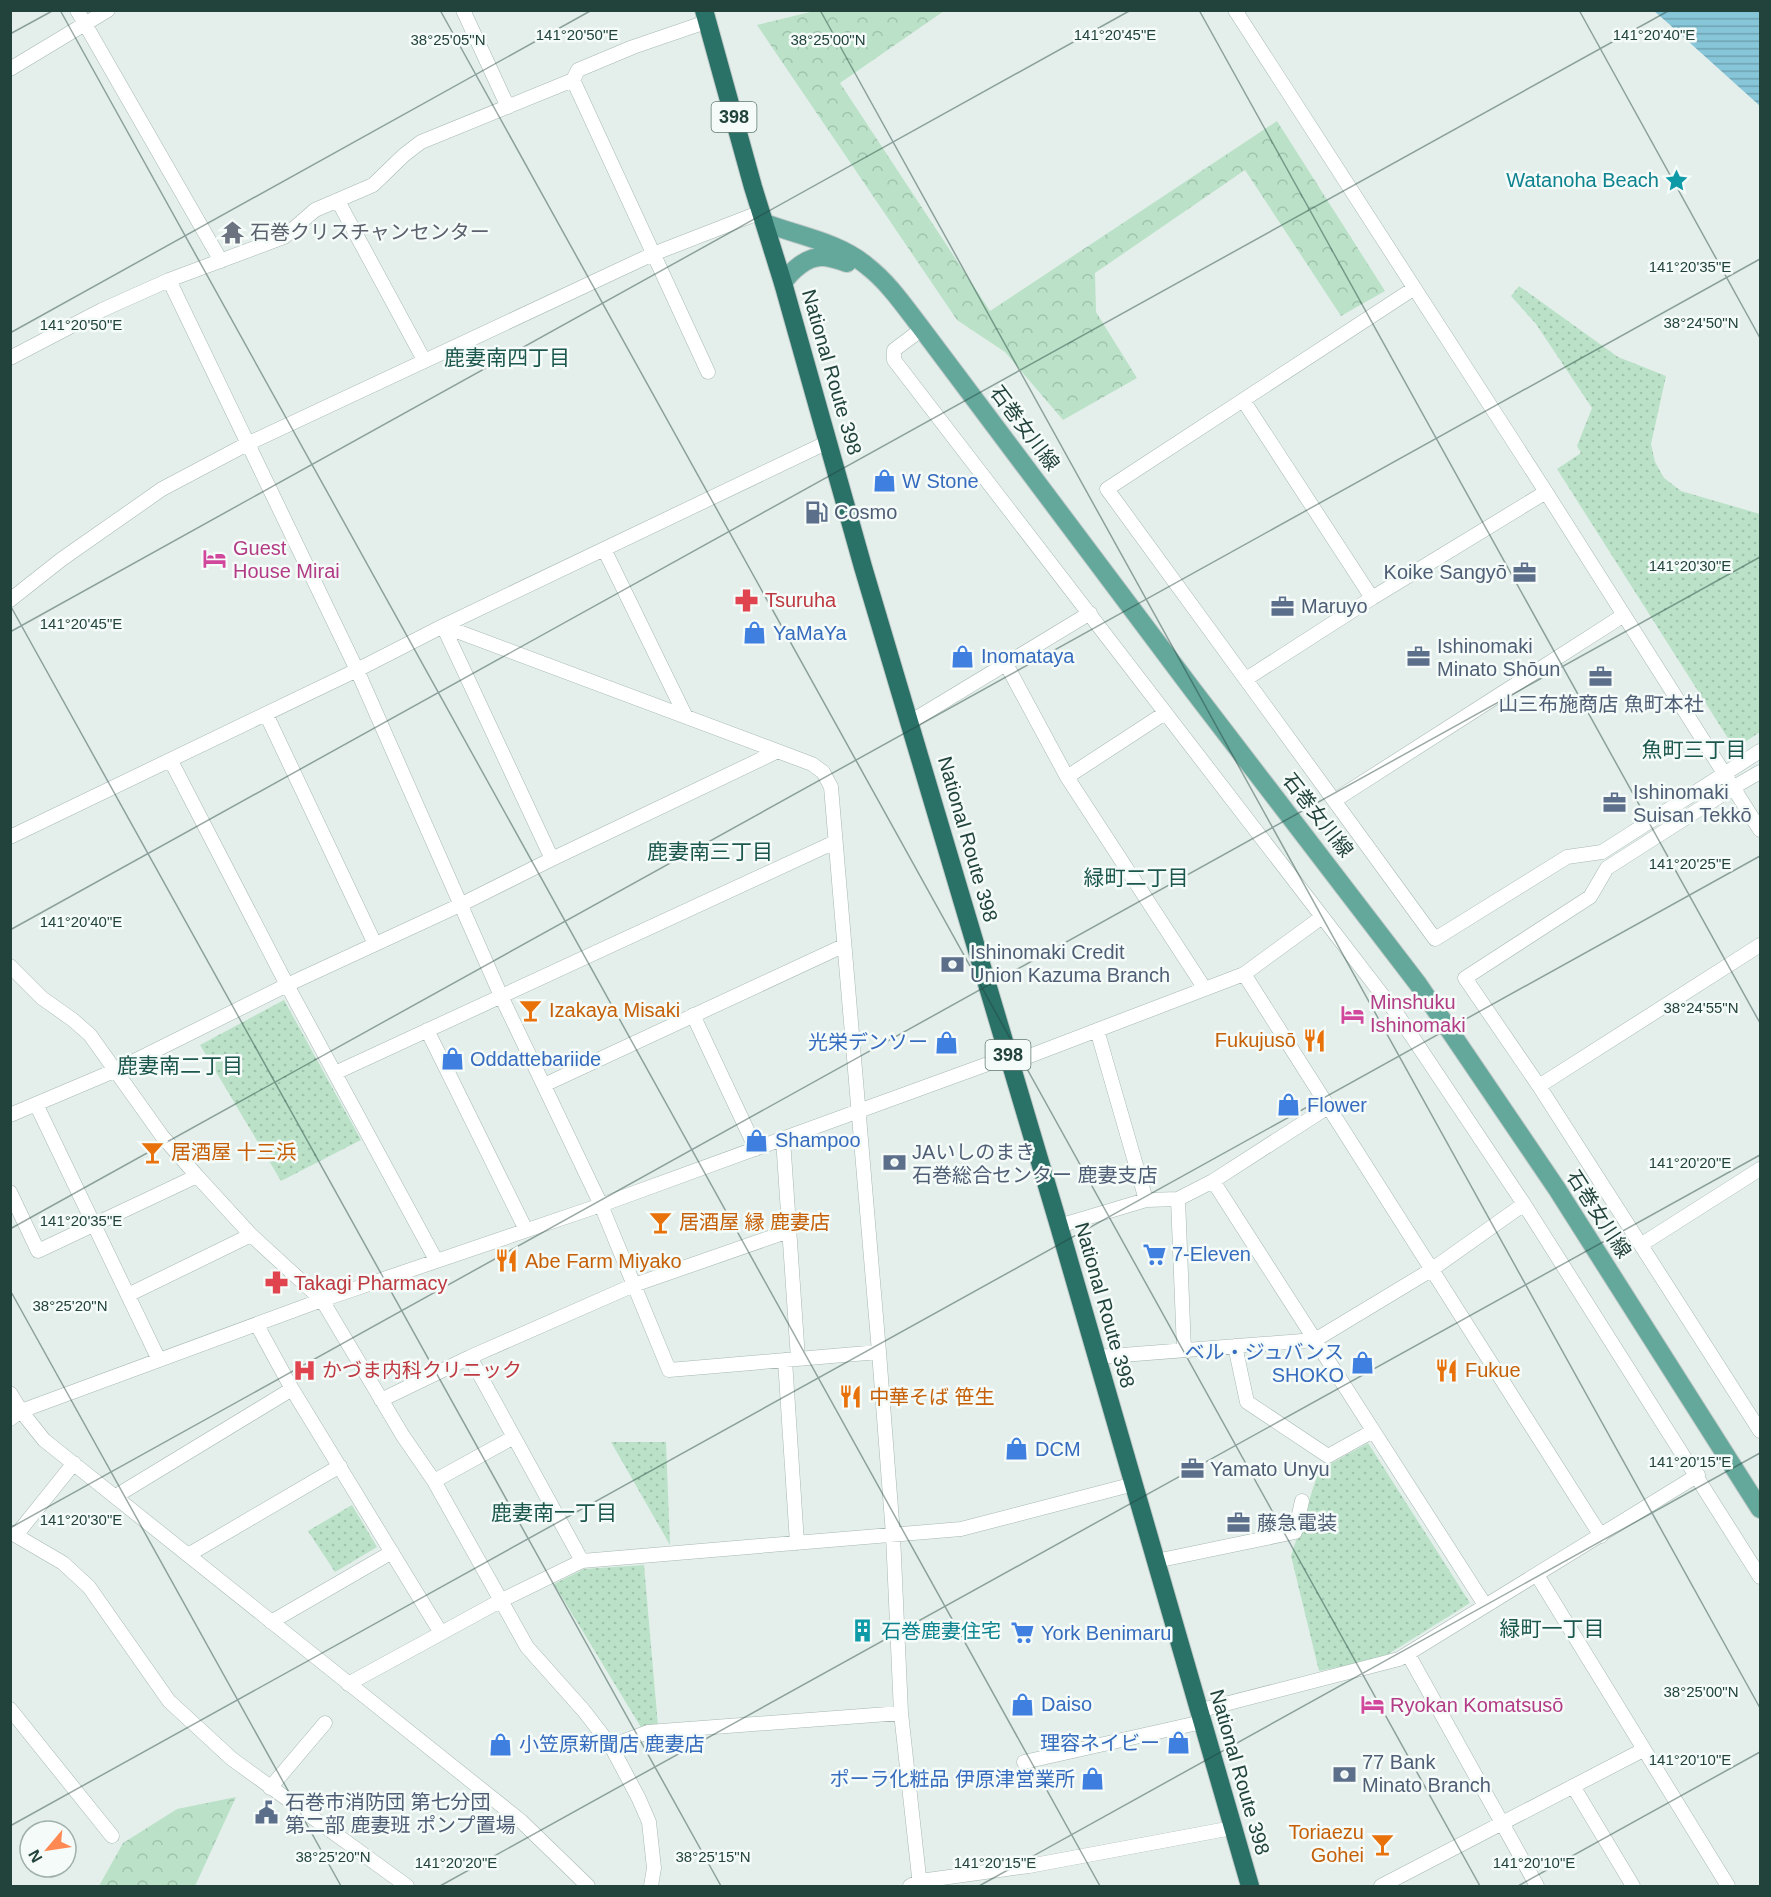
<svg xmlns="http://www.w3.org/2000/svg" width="1771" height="1897" font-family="Arial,'Noto Sans JP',sans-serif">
<defs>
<pattern id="forest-crowns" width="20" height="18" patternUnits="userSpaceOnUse" patternTransform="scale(1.5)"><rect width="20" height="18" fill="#bbe2c8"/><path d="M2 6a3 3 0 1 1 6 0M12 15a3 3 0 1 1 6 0" fill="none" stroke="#a0c3ad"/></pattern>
<pattern id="park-dots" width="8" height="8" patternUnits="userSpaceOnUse" patternTransform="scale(1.5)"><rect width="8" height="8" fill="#bbe2c8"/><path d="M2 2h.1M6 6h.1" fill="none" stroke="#a0c3ad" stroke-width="1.8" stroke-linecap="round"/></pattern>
<pattern id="water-rules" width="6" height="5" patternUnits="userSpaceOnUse" patternTransform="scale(1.5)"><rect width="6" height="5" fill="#87c6d8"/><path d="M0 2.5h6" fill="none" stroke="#6ea2b0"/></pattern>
</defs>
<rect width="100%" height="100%" fill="#e4efeb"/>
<path fill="url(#forest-crowns)" d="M814,11H944L840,83L990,311L1277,121L1385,291L1341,316L1245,170L1095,273L1096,312L1137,378L1063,420L1005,352L957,320L757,25Z
M236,1797L195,1886H99L123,1843L177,1809Z"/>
<path fill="url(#park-dots)" d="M1519,286L1618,357L1666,376L1651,444L1655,462L1664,478L1681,491L1760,514V732L1739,746L1731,743L1557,469L1581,453L1577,446L1592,408L1536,324L1511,296Z
M284,1000L361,1140L281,1181L200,1045Z
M611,1442H666L670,1545Z
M1368,1443L1470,1603L1382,1658L1319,1671L1291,1556L1319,1470Z
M352,1505L377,1547L335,1572L308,1531Z
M644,1565L658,1726L642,1729L554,1584L584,1569Z"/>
<path fill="url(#water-rules)" d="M1654,11H1760V106L1669,24Z"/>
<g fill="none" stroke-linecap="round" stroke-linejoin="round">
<defs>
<path id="minor" d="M77,10L221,261
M463,10L508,107
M1235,10L1546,492L1760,830
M10,69L108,10
M573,80L708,372
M338,201L424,360
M169,280L357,670L501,996L601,1205L669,1370L879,1352
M1413,289L1107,489L1435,939L1567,857L1602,852L1760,751
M922,329L894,350V360L1397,1014L1524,1204L1760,1577
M10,358L102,310L169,280L284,237L315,210L373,185L404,155L421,142L573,80L578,70L633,47L709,21
M1243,400L1372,598
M604,549L686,717
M10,600L62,559L162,489L247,444L653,254L761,212
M443,626L812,764L823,772L831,787L879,1352L893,1535L901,1713L920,1886
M443,626L552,859
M1006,664L1067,777L1205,989
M1246,679L1372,598L1546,492
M266,714L375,944
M910,722L1090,613
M171,761L287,985L436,1260
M1760,772L1734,787L1607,868L1590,897L1465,978L1539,1086L1760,1431
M1067,777L1165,713
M1335,800L1624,615
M10,837L357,670L443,626L828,442
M10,966L42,998L73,1020L90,1035L162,1136L197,1176L251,1235L322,1300L403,1436L434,1481L527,1647L584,1711L611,1746L639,1799L649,1822L654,1868L651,1886
M1244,974L1601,1536
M693,1015L756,1149
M427,1030L526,1230
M1097,1030L1146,1200
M335,1073L835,842
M544,1085L843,946
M1539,1086L1760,945
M36,1104L159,1360
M10,1115L114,1071L287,985L460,905L552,859L778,751
M783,1139L798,1359
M1213,1181L1485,1605
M10,1192L38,1251L197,1176
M1178,1199L1184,1350
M1059,1226L1146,1200L1178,1199L1213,1181L1328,1107
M1642,1244L1760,1169
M128,1295L251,1235
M257,1325L292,1389L441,1633
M1235,1346L1247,1402L1328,1456L1373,1431
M470,1357L582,1561
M1097,1357L1315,1340L1431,1270L1524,1204
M785,1360L797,1543
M10,1393L21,1411L44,1440L521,1821L588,1886
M381,1400L470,1357L634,1285L789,1231
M10,1419L21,1411L322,1300L601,1205L996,1061L1019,1060L1244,974L1322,917
M434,1481L514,1437
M116,1496L292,1389
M10,1532L63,1563L89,1587L169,1701L232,1759L407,1886
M17,1534L74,1463
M188,1555L340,1466
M1156,1561L1295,1532L1302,1501
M1537,1575L1728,1886
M271,1622L392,1552
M1408,1654L1537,1886
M348,1684L500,1601L582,1561L961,1529L1134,1484
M10,1709L112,1836
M1198,1711L1399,1659L1698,1475
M611,1746L648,1732L901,1713
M1024,1762L1202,1722
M1573,1786L1633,1886
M270,1788L325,1723
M910,1886L920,1881L1029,1866L1232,1828
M1381,1886L1643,1750"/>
<path id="major" d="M765,223C799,236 839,242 867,266C889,283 905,307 922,329L1192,689L1418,984L1557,1189L1760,1509
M783,283C791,271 807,256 823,257C831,257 840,261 847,263"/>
<path id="highway" d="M704,10L753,187L783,283L863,567L1059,1226L1250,1886"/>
</defs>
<use href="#minor" stroke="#a6b8b3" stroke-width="15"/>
<use href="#major" stroke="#c1cac8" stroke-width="20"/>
<use href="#highway" stroke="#c1cac8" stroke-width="20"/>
<use href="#minor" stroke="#fff" stroke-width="14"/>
<use href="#major" stroke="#64a89c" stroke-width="18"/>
<use href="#highway" stroke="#2a7268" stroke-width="18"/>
</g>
<path fill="none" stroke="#21433c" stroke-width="1.5" stroke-opacity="0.45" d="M60,10L1100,1886M440,10L1480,1886M820,10L1760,1708M1199,10L1760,1023M1579,10L1760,338M10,34L54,10M10,333L592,10M10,605L721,1886M10,632L1131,10M10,930L1670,10M10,1229L1760,259M10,1290L341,1886M10,1528L1760,557M10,1826L1760,856M440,1886L1760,1155M979,1886L1760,1453M1518,1886L1760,1752"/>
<defs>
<symbol id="sight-bare" viewBox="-9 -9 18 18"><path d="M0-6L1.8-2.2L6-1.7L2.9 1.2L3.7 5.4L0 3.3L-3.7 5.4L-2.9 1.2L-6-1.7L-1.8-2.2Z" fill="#0f9aa8" stroke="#f5fbf8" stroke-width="2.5" paint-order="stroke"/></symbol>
<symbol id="temple-bare" viewBox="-9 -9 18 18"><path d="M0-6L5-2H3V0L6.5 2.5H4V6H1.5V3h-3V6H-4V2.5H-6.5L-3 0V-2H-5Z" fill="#6b7280" stroke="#f5fbf8" stroke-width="2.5" paint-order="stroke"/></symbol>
<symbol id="shop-bare" viewBox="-9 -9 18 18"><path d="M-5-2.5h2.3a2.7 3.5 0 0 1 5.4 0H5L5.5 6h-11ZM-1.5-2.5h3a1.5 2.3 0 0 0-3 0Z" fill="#3f7fe0" stroke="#f5fbf8" stroke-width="2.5" paint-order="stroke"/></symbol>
<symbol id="fuel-bare" viewBox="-9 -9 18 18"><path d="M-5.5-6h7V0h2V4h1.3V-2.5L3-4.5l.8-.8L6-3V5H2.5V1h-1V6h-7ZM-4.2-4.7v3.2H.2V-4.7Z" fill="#5c6f8a" stroke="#f5fbf8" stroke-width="2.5" paint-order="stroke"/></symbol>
<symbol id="hotel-bare" viewBox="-9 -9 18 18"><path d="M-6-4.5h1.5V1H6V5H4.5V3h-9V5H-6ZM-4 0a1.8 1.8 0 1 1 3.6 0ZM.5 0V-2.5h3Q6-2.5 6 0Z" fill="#d1479c" stroke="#f5fbf8" stroke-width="2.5" paint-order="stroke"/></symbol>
<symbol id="office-bare" viewBox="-9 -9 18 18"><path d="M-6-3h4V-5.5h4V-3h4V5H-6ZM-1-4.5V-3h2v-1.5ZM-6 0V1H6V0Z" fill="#5c6f8a" stroke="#f5fbf8" stroke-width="2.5" paint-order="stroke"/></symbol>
<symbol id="pharmacy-bare" viewBox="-9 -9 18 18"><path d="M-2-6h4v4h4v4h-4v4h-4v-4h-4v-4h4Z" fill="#e0444e" stroke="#f5fbf8" stroke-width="2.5" paint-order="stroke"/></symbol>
<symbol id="bank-bare" viewBox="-9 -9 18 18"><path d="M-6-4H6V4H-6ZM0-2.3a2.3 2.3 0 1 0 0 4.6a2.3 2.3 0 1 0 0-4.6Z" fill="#5c6f8a" stroke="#f5fbf8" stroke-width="2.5" paint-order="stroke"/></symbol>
<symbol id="bar-bare" viewBox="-9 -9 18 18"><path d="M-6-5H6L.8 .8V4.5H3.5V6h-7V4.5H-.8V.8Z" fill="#e8710a" stroke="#f5fbf8" stroke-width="2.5" paint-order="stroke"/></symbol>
<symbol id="restaurant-bare" viewBox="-9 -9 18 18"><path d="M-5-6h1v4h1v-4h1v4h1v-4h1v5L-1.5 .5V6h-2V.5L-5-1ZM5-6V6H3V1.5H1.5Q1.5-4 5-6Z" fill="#e8710a" stroke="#f5fbf8" stroke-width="2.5" paint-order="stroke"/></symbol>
<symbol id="supermarket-bare" viewBox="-9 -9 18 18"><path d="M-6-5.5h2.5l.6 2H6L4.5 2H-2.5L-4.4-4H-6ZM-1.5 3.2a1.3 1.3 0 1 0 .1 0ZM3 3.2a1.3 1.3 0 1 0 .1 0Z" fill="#3f7fe0" stroke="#f5fbf8" stroke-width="2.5" paint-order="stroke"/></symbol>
<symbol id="hospital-bare" viewBox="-9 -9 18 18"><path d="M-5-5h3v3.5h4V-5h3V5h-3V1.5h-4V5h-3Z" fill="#e0444e" stroke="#f5fbf8" stroke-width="2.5" paint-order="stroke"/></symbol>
<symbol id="building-bare" viewBox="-9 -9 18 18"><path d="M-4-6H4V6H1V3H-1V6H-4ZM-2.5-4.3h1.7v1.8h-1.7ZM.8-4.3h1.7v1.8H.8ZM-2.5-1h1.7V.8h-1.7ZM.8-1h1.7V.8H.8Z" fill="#0f9aa8" stroke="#f5fbf8" stroke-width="2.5" paint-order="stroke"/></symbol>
<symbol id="civic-bare" viewBox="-9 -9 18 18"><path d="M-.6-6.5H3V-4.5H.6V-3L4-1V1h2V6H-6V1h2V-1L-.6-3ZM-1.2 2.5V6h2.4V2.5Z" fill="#5c6f8a" stroke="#f5fbf8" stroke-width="2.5" paint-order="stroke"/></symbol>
</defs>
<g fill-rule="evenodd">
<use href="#sight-bare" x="1660" y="164" width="33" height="33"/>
<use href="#temple-bare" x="216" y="216" width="33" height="33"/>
<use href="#shop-bare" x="868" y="464" width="33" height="33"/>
<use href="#fuel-bare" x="800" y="496" width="33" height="33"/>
<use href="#hotel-bare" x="198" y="542" width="33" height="33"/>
<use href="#office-bare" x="1508" y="556" width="33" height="33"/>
<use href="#pharmacy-bare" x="730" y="584" width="33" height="33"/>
<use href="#office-bare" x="1266" y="590" width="33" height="33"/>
<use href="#shop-bare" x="738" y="616" width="33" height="33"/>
<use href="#shop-bare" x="946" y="640" width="33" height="33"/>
<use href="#office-bare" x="1402" y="640" width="33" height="33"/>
<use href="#office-bare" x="1584" y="660" width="33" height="33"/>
<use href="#office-bare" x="1598" y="786" width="33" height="33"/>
<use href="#bank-bare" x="936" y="948" width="33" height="33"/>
<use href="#bar-bare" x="514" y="994" width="33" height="33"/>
<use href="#hotel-bare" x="1336" y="998" width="33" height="33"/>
<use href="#restaurant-bare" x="1298" y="1024" width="33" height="33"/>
<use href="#shop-bare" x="930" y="1026" width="33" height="33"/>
<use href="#shop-bare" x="436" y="1042" width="33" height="33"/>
<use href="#shop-bare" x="1272" y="1088" width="33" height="33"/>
<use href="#shop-bare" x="740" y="1124" width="33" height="33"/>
<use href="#bar-bare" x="136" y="1136" width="33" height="33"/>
<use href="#bank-bare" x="878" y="1146" width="33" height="33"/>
<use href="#bar-bare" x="644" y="1206" width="33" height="33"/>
<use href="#supermarket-bare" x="1138" y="1238" width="33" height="33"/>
<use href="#restaurant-bare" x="490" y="1244" width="33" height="33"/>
<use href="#pharmacy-bare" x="260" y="1266" width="33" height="33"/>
<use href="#shop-bare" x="1346" y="1346" width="33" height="33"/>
<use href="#hospital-bare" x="288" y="1354" width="33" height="33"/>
<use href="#restaurant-bare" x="1430" y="1354" width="33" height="33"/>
<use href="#restaurant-bare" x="834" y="1380" width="33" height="33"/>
<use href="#shop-bare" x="1000" y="1432" width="33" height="33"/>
<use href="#office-bare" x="1176" y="1452" width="33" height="33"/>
<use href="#office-bare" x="1222" y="1506" width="33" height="33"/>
<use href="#building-bare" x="846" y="1614" width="33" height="33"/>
<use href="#supermarket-bare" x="1006" y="1616" width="33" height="33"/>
<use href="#shop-bare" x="1006" y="1688" width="33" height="33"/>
<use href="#hotel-bare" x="1356" y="1688" width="33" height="33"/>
<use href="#shop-bare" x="1162" y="1726" width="33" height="33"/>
<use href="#shop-bare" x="484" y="1728" width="33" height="33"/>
<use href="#bank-bare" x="1328" y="1758" width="33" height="33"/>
<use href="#shop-bare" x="1076" y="1762" width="33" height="33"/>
<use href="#civic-bare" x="250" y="1796" width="33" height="33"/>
<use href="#bar-bare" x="1366" y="1828" width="33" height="33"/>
</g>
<g text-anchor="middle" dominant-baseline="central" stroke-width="5" stroke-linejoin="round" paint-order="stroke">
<g fill="#f5fbf8" stroke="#617a74" stroke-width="1.5">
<rect x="711.5" y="102" width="45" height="30" rx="4.5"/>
<rect x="985.5" y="1040" width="45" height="30" rx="4.5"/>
</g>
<g font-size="18" font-weight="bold" fill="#21433c">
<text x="734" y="117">398</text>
<text x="1008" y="1055">398</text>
</g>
<g font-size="20" fill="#0d838f" stroke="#f5fbf8" text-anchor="end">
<text x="1659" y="180">Watanoha Beach</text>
<text x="881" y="1631" text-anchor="start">石巻鹿妻住宅</text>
</g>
<g font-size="20" fill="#5b616d" stroke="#f5fbf8" text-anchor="start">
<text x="250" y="232">石巻クリスチャンセンター</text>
</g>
<g font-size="20" fill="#21433c" stroke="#f5fbf8">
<text transform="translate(832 372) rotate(74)">National Route 398</text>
<text transform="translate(1025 428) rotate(53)">石巻女川線</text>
<text transform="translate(1318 815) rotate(52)">石巻女川線</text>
<text transform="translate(968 839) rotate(74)">National Route 398</text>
<text transform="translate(1599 1214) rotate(57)">石巻女川線</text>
<text transform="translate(1105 1305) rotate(74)">National Route 398</text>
<text transform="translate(1240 1772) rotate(74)">National Route 398</text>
</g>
<g font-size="20" fill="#366cbe" stroke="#f5fbf8" text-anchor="start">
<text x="902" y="481">W Stone</text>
<text x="773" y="633">YaMaYa</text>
<text x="981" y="656">Inomataya</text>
<text x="928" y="1042" text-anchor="end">光栄デンソー</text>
<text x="470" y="1059">Oddattebariide</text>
<text x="1307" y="1105">Flower</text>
<text x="775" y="1140">Shampoo</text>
<text x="1172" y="1254">7-Eleven</text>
<text x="1344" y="1352" text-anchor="end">ベル・ジュバンス<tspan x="1344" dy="23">SHOKO</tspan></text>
<text x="1035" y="1449">DCM</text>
<text x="1041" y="1633">York Benimaru</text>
<text x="1041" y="1704">Daiso</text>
<text x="1160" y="1743" text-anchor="end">理容ネイビー</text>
<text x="519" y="1744">小笠原新聞店 鹿妻店</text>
<text x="1075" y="1779" text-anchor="end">ポーラ化粧品 伊原津営業所</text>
</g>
<g font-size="20" fill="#4e5e75" stroke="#f5fbf8" text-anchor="start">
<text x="834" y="512">Cosmo</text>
<text x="1507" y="572" text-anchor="end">Koike Sangyō</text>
<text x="1301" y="606">Maruyo</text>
<text x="1437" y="646">Ishinomaki<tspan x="1437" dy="23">Minato Shōun</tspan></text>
<text x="1601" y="704" text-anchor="middle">山三布施商店 魚町本社</text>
<text x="1633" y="792">Ishinomaki<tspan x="1633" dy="23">Suisan Tekkō</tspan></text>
<text x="970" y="952">Ishinomaki Credit<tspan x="970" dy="23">Union Kazuma Branch</tspan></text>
<text x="912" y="1152">JAいしのまき<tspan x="912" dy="23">石巻総合センター 鹿妻支店</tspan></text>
<text x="1210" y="1469">Yamato Unyu</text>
<text x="1257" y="1523">藤急電装</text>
<text x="1362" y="1762">77 Bank<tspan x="1362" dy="23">Minato Branch</tspan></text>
<text x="285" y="1802">石巻市消防団 第七分団<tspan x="285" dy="23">第二部 鹿妻班 ポンプ置場</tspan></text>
</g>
<g font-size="20" fill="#b23c85" stroke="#f5fbf8" text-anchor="start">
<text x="233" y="548">Guest<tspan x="233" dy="23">House Mirai</tspan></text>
<text x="1370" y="1002">Minshuku<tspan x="1370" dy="23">Ishinomaki</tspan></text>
<text x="1390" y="1705">Ryokan Komatsusō</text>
</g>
<g font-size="20" fill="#be3a42" stroke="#f5fbf8" text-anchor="start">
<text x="765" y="600">Tsuruha</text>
<text x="294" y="1283">Takagi Pharmacy</text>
<text x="322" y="1370">かづま内科クリニック</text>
</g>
<g font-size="20" fill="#c56008" stroke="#f5fbf8" text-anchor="start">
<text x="549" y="1010">Izakaya Misaki</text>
<text x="1296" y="1040" text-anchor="end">Fukujusō</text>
<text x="171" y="1152">居酒屋 十三浜</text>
<text x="679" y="1222">居酒屋 縁 鹿妻店</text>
<text x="525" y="1261">Abe Farm Miyako</text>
<text x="1465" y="1370">Fukue</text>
<text x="869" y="1397">中華そば 笹生</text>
<text x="1364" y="1832" text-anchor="end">Toriaezu<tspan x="1364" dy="23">Gohei</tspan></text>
</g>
<g font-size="21" fill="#1b574d" stroke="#f5fbf8">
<text x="507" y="357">鹿妻南四丁目</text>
<text x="1694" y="749">魚町三丁目</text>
<text x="710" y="851">鹿妻南三丁目</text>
<text x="1136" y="877">緑町二丁目</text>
<text x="180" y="1065">鹿妻南二丁目</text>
<text x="554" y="1512">鹿妻南一丁目</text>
<text x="1552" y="1628">緑町一丁目</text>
</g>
</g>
<g font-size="15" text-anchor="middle" fill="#21433c" stroke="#f5fbf8" stroke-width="5" stroke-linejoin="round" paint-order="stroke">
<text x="577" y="40">141°20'50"E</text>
<text x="1115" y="40">141°20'45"E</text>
<text x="1654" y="40">141°20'40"E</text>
<text x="448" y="45">38°25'05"N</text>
<text x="828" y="45">38°25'00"N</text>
<text x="1690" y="272">141°20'35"E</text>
<text x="1701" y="328">38°24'50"N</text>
<text x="81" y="330">141°20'50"E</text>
<text x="1690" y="571">141°20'30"E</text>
<text x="81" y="629">141°20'45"E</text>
<text x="1690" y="869">141°20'25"E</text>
<text x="81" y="927">141°20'40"E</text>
<text x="1701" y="1013">38°24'55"N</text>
<text x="1690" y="1168">141°20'20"E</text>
<text x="81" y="1226">141°20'35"E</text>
<text x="70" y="1311">38°25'20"N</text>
<text x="1690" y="1467">141°20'15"E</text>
<text x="81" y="1525">141°20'30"E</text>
<text x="1701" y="1697">38°25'00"N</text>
<text x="1690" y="1765">141°20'10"E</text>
<text x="333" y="1862">38°25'20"N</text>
<text x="713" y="1862">38°25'15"N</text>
<text x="456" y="1868">141°20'20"E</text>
<text x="995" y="1868">141°20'15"E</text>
<text x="1534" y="1868">141°20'10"E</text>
</g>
<rect width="1771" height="1897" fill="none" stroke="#21433c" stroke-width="24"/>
<g transform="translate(48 1849) rotate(241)"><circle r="28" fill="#f5fbf8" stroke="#a0b1ad" stroke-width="1.5"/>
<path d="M0-4.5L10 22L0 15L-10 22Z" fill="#ff8952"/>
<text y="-9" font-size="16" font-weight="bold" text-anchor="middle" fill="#21433c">N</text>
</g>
</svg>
